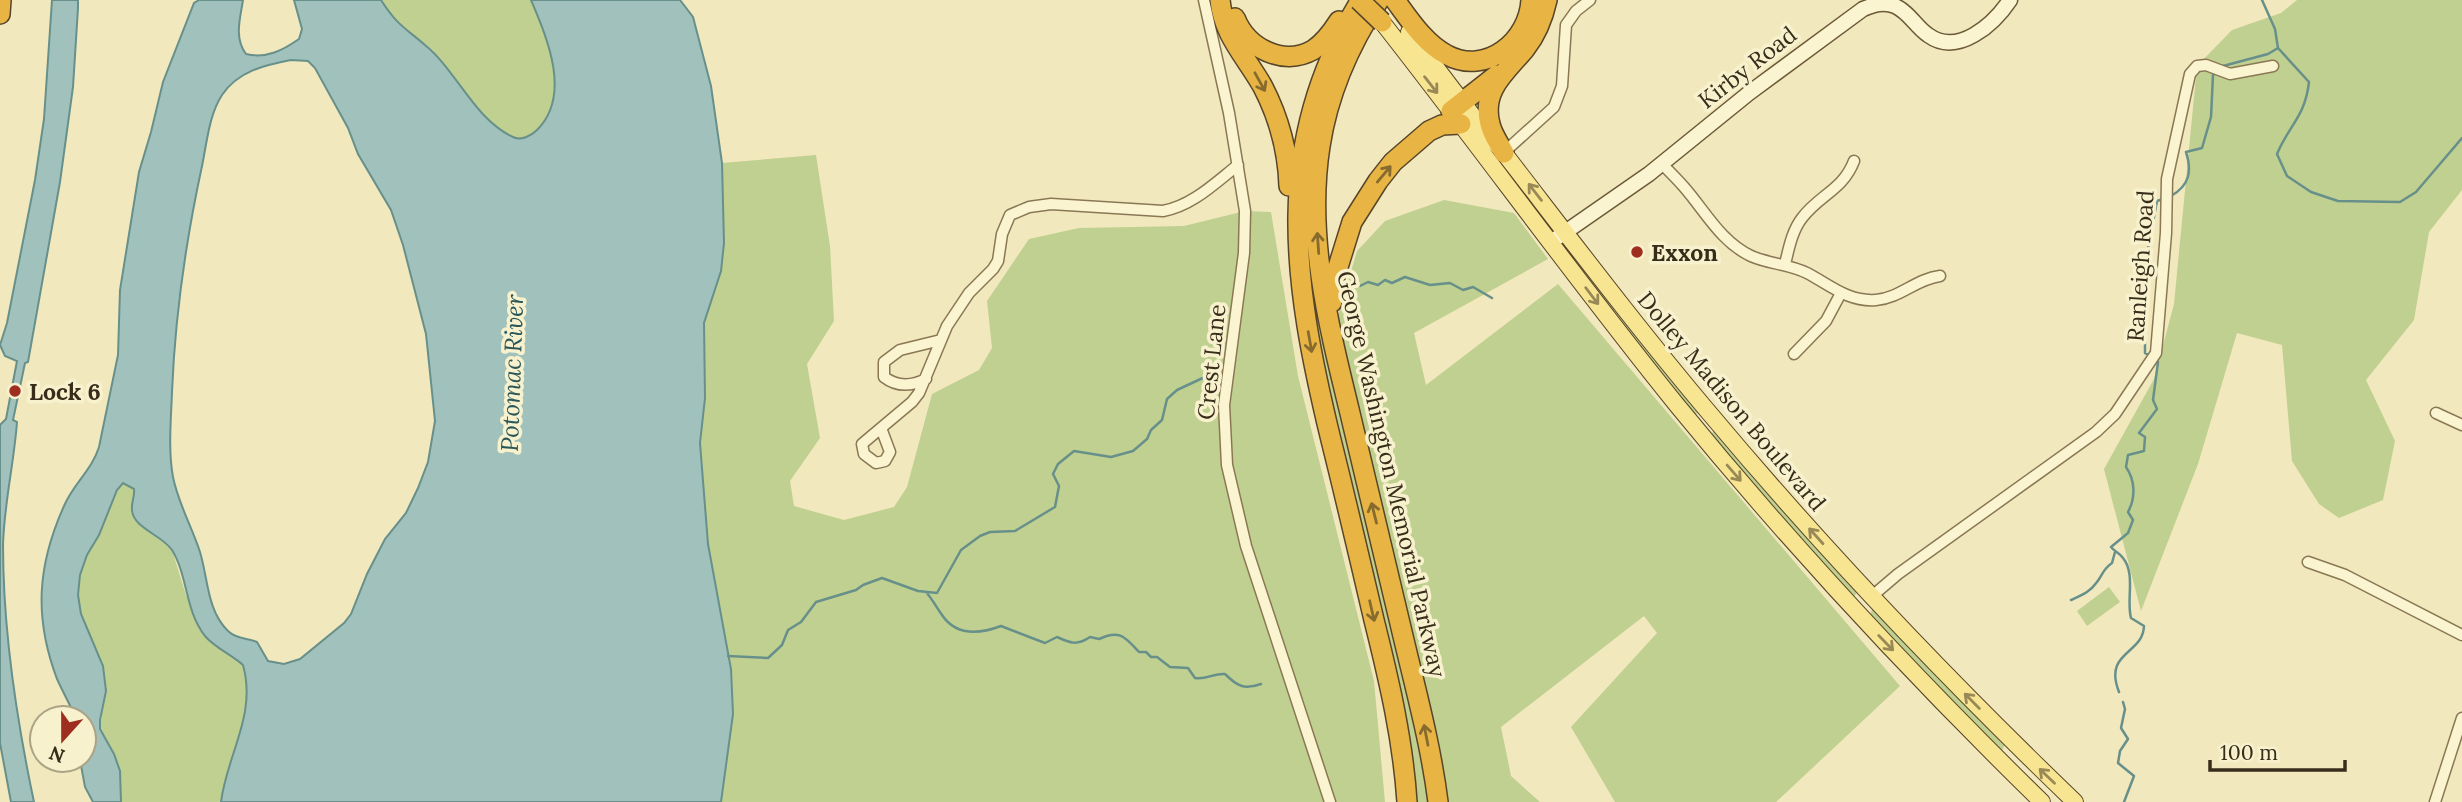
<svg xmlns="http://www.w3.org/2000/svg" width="2462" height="802" font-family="Lora,serif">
<rect width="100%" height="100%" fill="#f1e8bd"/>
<path fill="#c0d090" d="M381,0H531C547,38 572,95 537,130C531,136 521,141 513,137C474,119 457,71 425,45C404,27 397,25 381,0Z
M2297,0H2462V190L2429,232L2414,320L2366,380L2395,441L2383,500L2339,518L2319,504L2292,461L2282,345L2237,333L2198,464L2141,611L2104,469L2154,379L2174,304L2197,66L2232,30L2281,13Z
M816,155L830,246L834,321L807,364L820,438L790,481L794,506L844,520L894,507L907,487L932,394L979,370L992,348L987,301L1029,239L1079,228L1184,226L1245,211L1271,212L1298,376L1374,681L1385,802H721L733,714L731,669L708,544L700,443L705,398L704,323L724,243L722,163Z
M1444,200L1514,213L1548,259L1414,333L1426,385L1558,284L1900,686L1776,802H1615L1571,727L1657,633L1644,616L1501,727L1511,776L1540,802H1444L1394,561L1338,316L1357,251L1385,221Z
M1311,208L1433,802H1413L1346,482L1303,257Z
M1570,249L1700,414L1692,413L1569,256Z
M1715,429L1859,590L1853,598L1710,436Z
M123,483L134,489L135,496L131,509L143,528L154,533L172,550L186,595L215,646L230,653L243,665C257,715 227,754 221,802H93L85,787L114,753L100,729L103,706L90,640L81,614L78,595L80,575L87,555L99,535L117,490Z
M2109,587L2120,602L2087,626L2077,611Z
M1872,609H1875L2005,744L2002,751L1997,750L1870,617Z"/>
<path fill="#a1c2bc" stroke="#68908b" stroke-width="2" fill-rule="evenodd" d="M52,0H78V8L73,87L60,182L28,362L25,363L13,420L17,422C14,463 4,504 3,545C3,632 16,717 34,802H11L0,743V425L6,419L17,361L5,356L0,345L7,323L35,180L44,119Z
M199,0H243C240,19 234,38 246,54C267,59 283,50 299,39L302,29L294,0H381C397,25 404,27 425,45C457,71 474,119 513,137C521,141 531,136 537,130C572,95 547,38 531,0H680L693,17L711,86L722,163L724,243L721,271L704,323L705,398L700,443L708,544L731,669L733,714L721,802H221C227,754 257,715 243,665C231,654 215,648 205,636C185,611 188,576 172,550C162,535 133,528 132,510C131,502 135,497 134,489L123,483L117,490L99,535L87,555L80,575L78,595L81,614L103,666L106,691L100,720V729L114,754L120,771L121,802H93L85,787L80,760H84V718H76C70,705 63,692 57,679C34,618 37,566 64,506C73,484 92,470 99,447L118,355L120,290L139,172L151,132L163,82L194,3ZM291,60L308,61L315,68L348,128L358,154L391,210L403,245L426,334L435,421L428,462L418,488L406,513L385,539L367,574L351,614L344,623L300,659L284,664L268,661L257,642C247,638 236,639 228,631C207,611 208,578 200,552C192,527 178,503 173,477C168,450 171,419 172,392C175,316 186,240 202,166C207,142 209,115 222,95C238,71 265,65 291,60Z"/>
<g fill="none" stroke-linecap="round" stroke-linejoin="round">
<path stroke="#68908b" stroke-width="2.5" d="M2262,0L2275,29L2278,48L2309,82C2305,117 2289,125 2277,154L2287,176L2311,192L2338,201L2400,202L2416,192L2462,138
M2223,66L2268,54L2278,48
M2171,196C2190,185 2192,171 2186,152L2202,148L2211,117L2213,75L2215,73
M1360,286L1368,282L1378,285L1385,280L1392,283L1405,277L1430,285L1450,283L1463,290L1473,287L1492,298
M2148,296L2143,275L2157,201L2160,200
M2139,303L2132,309L2145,323V353L2150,355
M926,592C933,600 936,607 942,615C956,636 980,634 1001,626L1045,643L1057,637C1070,643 1077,646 1090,637L1099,639C1120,629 1125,637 1139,652H1146L1151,657H1157L1170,667L1188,668L1195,678C1206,680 1214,673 1225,674C1237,686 1244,690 1261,684
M2071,600C2082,595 2090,592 2097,582C2103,574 2103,569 2112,563L2115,552
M728,656L768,658L782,645L788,630L801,622L816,602L856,590L863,585L882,578L918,591L937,593L961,550L980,536L990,532L1015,531L1055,507L1059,486L1053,474L1058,464L1074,451L1111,457L1133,451L1147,439L1151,430L1162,420L1167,399L1177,390L1207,376
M2119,692C2103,651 2143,655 2144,626L2131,618C2126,600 2136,574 2123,558C2120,553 2115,552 2111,547L2128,533L2133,520L2128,512C2136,497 2135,480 2126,467L2128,455L2144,451L2145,437L2139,433L2157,409L2153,400L2158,362
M2123,702L2125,709L2121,728L2128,739L2120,751L2118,763L2134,776L2124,802"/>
<defs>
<path id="street" d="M1204,0L1229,113L1245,211L1244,253L1224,405L1227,465L1246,546L1330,802
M1501,155L1554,107L1562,86L1566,25L1576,11L1590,0
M1662,164C1669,171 1677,179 1684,187C1705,211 1721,242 1751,256C1769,264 1789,264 1807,273C1830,285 1848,302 1876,300C1900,298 1916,279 1940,276
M1785,264C1789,248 1792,231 1802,218C1819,195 1843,190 1854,161
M1794,354L1826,321L1841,293
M926,379C912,386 897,387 884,377V362L900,350L941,340
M2436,413L2462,425
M881,428L912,402L919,393L947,326L969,293L993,269L998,261L1002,234L1010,215L1029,207L1051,204L1163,211C1192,206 1215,183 1238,165
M881,428L890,452L885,461L876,463L864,454L862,444Z
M2308,562L2345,575L2462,635
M1871,597L1898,574L2096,432L2115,414L2156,353L2166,233L2167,179L2190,74L2197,66L2206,65L2230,74L2273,66
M2435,802L2462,718"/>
<path id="secondary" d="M1551,242L1649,174L1749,93L1863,9C1873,5 1884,1 1895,6C1909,12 1916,27 1928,35C1958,57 1994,24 2010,0"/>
<path id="primary" d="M1382,22C1481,148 1575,279 1676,404C1790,544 1913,676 2042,802
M1409,32L1486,133L1504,153C1572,241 1639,330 1711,415C1825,551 1947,679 2075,802"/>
<path id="highway" d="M1220,0C1223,35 1247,58 1263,87C1279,118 1288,152 1289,186
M1361,0C1271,145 1293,283 1331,440C1346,500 1360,560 1374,620C1389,680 1403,740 1407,802
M1379,0C1350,44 1328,94 1320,146C1306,235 1328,323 1349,409C1367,484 1385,560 1403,636C1416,691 1431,746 1438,802
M1395,0C1409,19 1425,44 1447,55C1486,76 1529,41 1531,0
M0,14L1,0
M1235,18C1247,48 1283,67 1313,50C1324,43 1332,32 1339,21
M1451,111L1497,75
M1504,153C1499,143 1492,134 1490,124C1481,90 1506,72 1525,49C1536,35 1543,18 1547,0
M1332,302L1334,280L1352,222L1378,181L1393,162L1429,131L1442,125L1461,124"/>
</defs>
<use href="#street" stroke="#8a7855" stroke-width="13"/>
<use href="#secondary" stroke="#6c5938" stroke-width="17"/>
<use href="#primary" stroke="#57452a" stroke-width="18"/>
<use href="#highway" stroke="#57452a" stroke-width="22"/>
<use href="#street" stroke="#fbf4d0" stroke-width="10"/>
<use href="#secondary" stroke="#fbf4d0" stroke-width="14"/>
<use href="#primary" stroke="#f8e591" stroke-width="16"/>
<use href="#highway" stroke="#e8b545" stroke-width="19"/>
<defs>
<path id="highway-bridge" d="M1359,0L1382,22"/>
</defs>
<use href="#highway-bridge" stroke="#57452a" stroke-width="22" stroke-linecap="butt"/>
<use href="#highway-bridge" stroke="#e8b545" stroke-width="19"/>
</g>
<defs><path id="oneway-shaft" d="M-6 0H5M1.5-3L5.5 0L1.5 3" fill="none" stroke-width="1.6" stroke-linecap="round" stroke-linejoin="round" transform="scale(1.75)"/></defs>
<g stroke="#876a2e">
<use href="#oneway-shaft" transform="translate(1260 82) rotate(61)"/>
<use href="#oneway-shaft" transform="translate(1384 174) rotate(-50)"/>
<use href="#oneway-shaft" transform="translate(1318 243) rotate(-94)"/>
<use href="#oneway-shaft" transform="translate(1310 342) rotate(80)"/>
<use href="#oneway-shaft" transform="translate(1374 513) rotate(-104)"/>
<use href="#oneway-shaft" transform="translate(1372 611) rotate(77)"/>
<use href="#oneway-shaft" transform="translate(1426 735) rotate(-101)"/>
</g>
<g stroke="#988956">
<use href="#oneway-shaft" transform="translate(1431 85) rotate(52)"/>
<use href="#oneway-shaft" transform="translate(1535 192) rotate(-128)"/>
<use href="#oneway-shaft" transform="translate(1592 296) rotate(53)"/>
<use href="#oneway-shaft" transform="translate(1734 473) rotate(49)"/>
<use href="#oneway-shaft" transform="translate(1816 536) rotate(-132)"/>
<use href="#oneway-shaft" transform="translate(1886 643) rotate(46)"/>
<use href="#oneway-shaft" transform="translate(1972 701) rotate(-135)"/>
<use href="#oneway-shaft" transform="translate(2047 776) rotate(-136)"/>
</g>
<g fill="#9e2f20" stroke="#f8f1cd" stroke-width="2.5">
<circle cx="1637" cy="252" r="7"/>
<circle cx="15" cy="391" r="7"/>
</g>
<g text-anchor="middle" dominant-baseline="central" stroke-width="7" stroke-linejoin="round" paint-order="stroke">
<g font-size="23" fill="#382d1b" stroke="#f8f1cd">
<text transform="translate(1747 67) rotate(-38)">Kirby Road</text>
<text transform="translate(2140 266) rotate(-86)">Ranleigh Road</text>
<text transform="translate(1211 362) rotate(-84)">Crest Lane</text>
<text transform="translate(1732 401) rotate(50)">Dolley Madison Boulevard</text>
<text transform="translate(1392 474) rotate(77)">George Washington Memorial Parkway</text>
</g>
<g font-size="23" font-weight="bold" fill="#382d1b" stroke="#f8f1cd" text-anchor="start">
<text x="1651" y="252">Exxon</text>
<text x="29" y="391">Lock 6</text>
</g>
<g font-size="24" font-style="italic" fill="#295659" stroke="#f8f1cd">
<text transform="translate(512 373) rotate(-88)">Potomac River</text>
</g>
</g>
<g transform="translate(63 739) rotate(201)"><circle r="33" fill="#f8f1cd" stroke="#aba386" stroke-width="2"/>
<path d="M0-5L12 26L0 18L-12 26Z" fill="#9e2f20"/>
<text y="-10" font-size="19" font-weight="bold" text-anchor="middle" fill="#382d1b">N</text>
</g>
<path d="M2210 760v10h135v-10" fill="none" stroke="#382d1b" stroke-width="3.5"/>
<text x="2220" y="760" font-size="21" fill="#382d1b" stroke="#f8f1cd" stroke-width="5" paint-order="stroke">100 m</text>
</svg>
